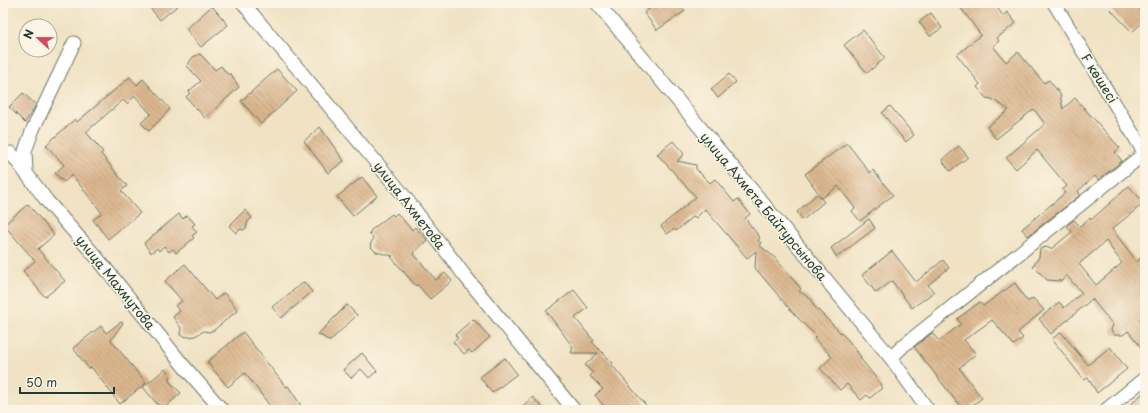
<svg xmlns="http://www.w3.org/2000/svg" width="1148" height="413" font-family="'Playpen Sans',sans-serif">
<defs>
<pattern id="building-back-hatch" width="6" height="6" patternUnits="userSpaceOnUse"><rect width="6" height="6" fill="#dcb78f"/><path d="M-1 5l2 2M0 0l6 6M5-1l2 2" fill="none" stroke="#b29676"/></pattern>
</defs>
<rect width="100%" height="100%" fill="#fcf5e5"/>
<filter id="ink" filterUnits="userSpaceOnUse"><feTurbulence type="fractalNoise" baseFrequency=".025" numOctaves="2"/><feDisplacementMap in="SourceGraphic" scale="8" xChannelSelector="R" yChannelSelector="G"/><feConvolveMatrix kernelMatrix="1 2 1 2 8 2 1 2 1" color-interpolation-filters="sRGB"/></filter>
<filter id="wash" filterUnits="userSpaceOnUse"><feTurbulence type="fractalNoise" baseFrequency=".012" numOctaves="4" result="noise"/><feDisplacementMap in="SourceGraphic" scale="16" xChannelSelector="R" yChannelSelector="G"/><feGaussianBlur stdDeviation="0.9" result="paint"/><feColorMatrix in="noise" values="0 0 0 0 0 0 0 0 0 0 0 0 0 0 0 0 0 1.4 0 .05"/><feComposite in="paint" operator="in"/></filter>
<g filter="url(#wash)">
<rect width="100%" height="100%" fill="#f0e2c3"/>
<g id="blocks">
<path fill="url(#building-back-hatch)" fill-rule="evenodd" d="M146,3H181L160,20Z
M657,3H679L685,11L657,30L644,13Z
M957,3H994L1003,16L1007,12L1016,23L997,38L999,41L993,46L1006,62L1018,52L1044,83L1049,80L1060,94L1063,109L1075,98L1120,148L1115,152L1122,161L1098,180L1095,176L1078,191L1080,195L1028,236L1022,229L1065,193L1062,190L1067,186L1037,150L1016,169L1006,158L1045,124L1034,109L996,139L987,127L1009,110L992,99L986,98L977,87L980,84L957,55L981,35Z
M1118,3H1134L1145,15V20L1132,32L1111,10Z
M212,6L228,25L201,47L186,29Z
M931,13L942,28L930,36L919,22Z
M863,30L885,58L867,73L844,45Z
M200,54L215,70L221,66L227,74H231L239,87L205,118L186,97L190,93L189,91L201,81L187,66L193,57Z
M277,69L297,91L261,124L241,101Z
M729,74L736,82L718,98L711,89Z
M130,77L137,85L143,79L170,109L149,131L141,123L151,114L135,96L127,104L123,100L86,132L103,152L101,154L127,186L121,191L140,213L108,239L93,220L102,213L72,175L64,182L55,173L64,165L46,145L75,119L77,122Z
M23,93L36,105L25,123L9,107Z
M890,106L914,135L906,142L882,113Z
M320,127L344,161L328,173L304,141Z
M673,141L684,154L677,161L696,165V169L710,183L715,179L734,202L738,199L750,214L745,218L760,238L758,240L761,243L759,245L774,257L801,289L799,291L812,300L814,306L849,341L861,357L860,358L881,384L880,385L882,388L870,398L867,395L861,400L847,384L840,390L820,368L832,357L814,338L816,336L795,315L755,268L756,251L747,258L705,209L696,218L694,216L676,231L674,229L667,234L661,226L696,197L657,154Z
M847,143L870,173L873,170L893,195L860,221L852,211L855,208L838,186L822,198L805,174Z
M959,146L968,157L950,171L942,160Z
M362,177L377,196L353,216L337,197Z
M1129,186L1144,203L1112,229L1137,262L1140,258L1145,264V316L1140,320L1145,325V352L1128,331L1123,335H1114L1111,330L1113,325L1092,299L1051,334L1039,319L1059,302L1064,308L1082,293L1066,275L1062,281L1047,280L1033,266L1039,257L1040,249L1046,247L1051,249L1072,232L1067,226L1074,220L1080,226L1090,218L1091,220ZM1106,241L1122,263L1096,285L1079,264Z
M817,194L824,202L803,220L797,212Z
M28,204L54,235L38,249L65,281L45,297L23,271L35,261L4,225Z
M245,210L252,218L248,221L246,228L244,230L241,229L236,233L229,226Z
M397,213L412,230L415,227L427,240L413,253L436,280L445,273L452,281L430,299L417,284L416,286L391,257L393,256L376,252L370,246L373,238L369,234L371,230L392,214L394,216Z
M179,214L183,219L187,215L195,224L192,226L197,232L192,236L194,238L176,253L173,249L169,252L164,246L159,251L157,248L151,253L144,243Z
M869,219L875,228L837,257L831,248Z
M892,251L916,282L943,260L949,268L928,285L934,292L912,308L892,281L876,293L862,275Z
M185,264L215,300L224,293L238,310L214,330L209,332L204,331L195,336L188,337L180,335L181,328L173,317L180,311L175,306L182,301L165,281Z
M304,282L312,292L281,318L272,307Z
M1015,283L1026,300L1029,301L1033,298L1044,310L1018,332L1023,338L1014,345L992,320L964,340L976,354L959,368L982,398L966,410H963L914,347L932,333L939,341L961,324L957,319L980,302L983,306Z
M574,290L588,308L575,318L594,341L592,342L613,363L611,364L650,410H607L595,395L603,389L590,376L593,373L585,365L598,353H571L573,347L546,311Z
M347,305L357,315L330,341L318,334Z
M473,319L490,337L472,353L469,350L464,354L453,342L458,338L455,335Z
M121,322L123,323L111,340L146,383L120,404L91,367L89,369L73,348L101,326L106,333Z
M243,332L286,387L288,386L304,410H273L245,373L228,387L207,362Z
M1061,332L1088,365L1110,347L1127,369L1097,393L1088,378L1084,380L1052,339Z
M362,353L377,371L369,378L361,369L351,378L343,370Z
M505,358L517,374L492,393L480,377Z
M165,369L171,377L168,380L181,393L162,410L143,387Z
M1145,391V410H1125Z
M533,397L544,410H518Z"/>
</g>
</g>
<g filter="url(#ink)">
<use href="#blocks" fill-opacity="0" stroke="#687766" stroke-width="1"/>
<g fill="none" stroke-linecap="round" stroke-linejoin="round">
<defs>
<path id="minor" d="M243,3L401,192L465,276L574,410
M597,3L891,358L928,410
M1054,3L1145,154
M11,153L47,201L98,259L182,364L222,410
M26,171L25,151L33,129L74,43
M891,358L903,346L1145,153
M1106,410L1145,378"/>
</defs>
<use href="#minor" stroke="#687766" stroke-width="15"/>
<use href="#minor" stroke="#fff" stroke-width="13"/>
</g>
</g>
<g text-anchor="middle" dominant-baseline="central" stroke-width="3" stroke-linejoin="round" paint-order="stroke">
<g font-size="13" fill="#1f3d34" stroke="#fcf5e5">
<text transform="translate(1100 78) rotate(58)">F көшесі</text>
<text transform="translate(410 205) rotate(52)">улица Ахметова</text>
<text transform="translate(764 206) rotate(50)">улица Ахмета Байтурсынова</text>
<text transform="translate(116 282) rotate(51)">улица Махмутова</text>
</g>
</g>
<rect width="1148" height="413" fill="none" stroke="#fcf5e5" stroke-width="16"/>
<g transform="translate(38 38) rotate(292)"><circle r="19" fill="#fcf5e5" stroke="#a4ab9e"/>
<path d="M0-3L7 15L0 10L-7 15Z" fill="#d1495b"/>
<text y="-6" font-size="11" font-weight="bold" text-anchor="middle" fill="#1f3d34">N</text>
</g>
<path d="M20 387v6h94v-6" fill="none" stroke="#1f3d34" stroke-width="2"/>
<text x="26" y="387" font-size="12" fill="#1f3d34" stroke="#fcf5e5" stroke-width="3" paint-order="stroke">50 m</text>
</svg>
